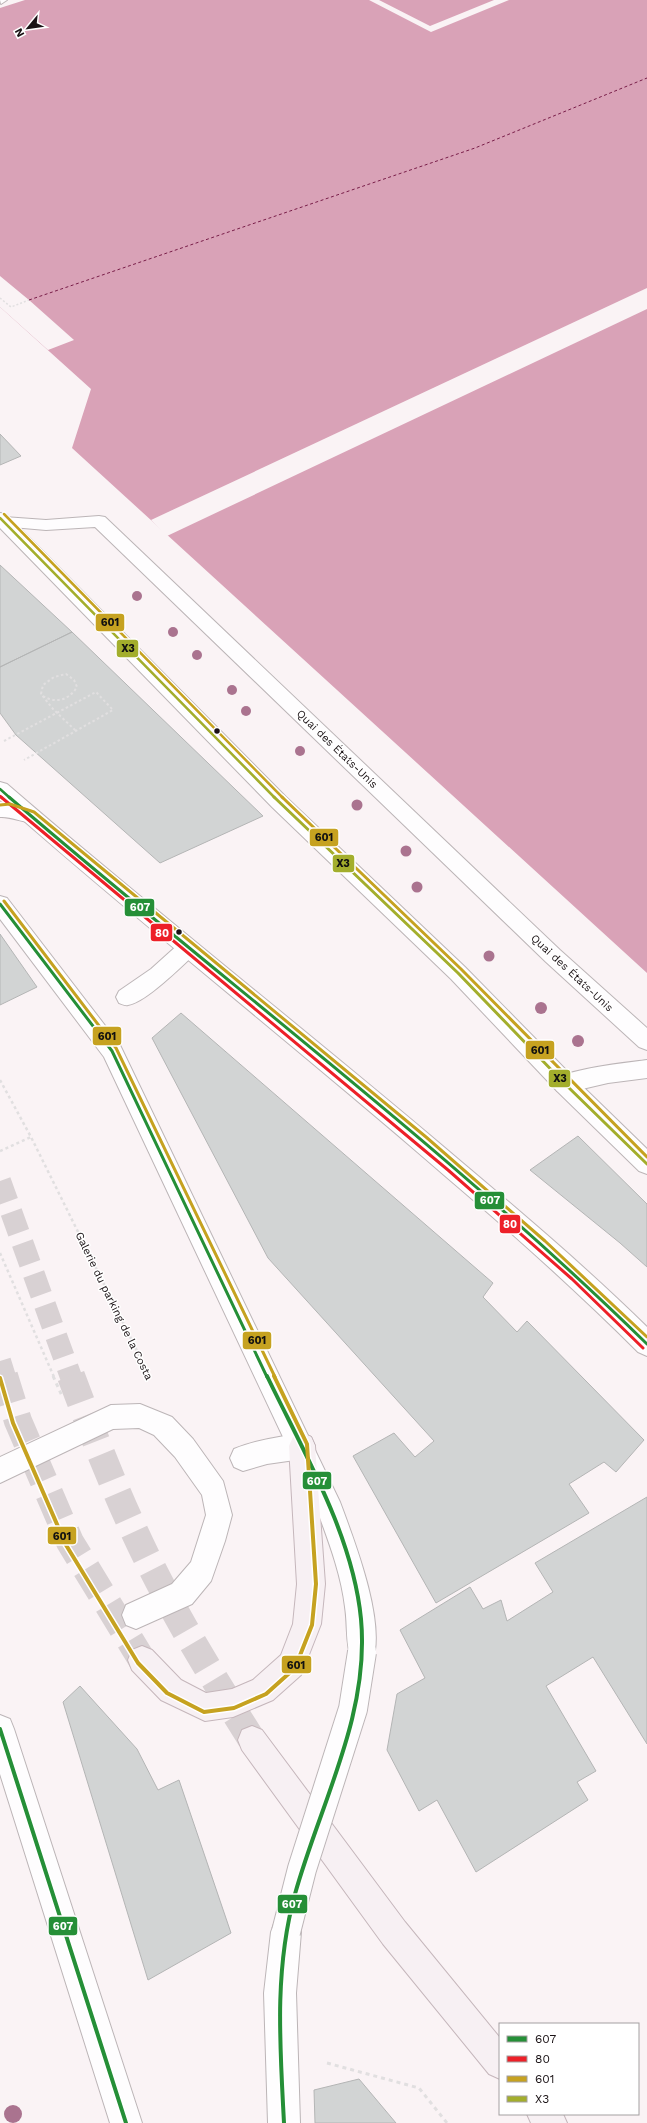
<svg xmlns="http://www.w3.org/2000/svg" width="647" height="2123" font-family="'Work Sans',sans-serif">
<rect width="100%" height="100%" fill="#faf3f5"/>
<path fill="#d9a2b7" d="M25,0H647V973L72,448L91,389L0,307V8Z"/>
<path fill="#faf3f5" d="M369,0H379L430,26L494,0H509L431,32Z
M0,276L29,300L74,340L48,350L0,307Z
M647,288V309L167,536L151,520Z"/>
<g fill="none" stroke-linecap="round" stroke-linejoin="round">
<path stroke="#781d48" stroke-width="1" stroke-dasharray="3 2.5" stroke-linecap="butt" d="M29,300L475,148L647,78"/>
</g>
<path fill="#d2d4d4" stroke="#b4b5b5" d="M0,434L21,456L0,465Z
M0,565L72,632L0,667Z
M72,632L263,816L160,863L16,735L0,713V667Z
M0,934L37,987L0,1005Z
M181,1013L493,1283L483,1297L517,1332L527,1321L644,1440L616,1472L604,1462L569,1484L589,1513L436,1603L353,1456L394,1433L415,1457L434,1441L268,1258L152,1038Z
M578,1136L647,1204V1267L620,1243L530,1170Z
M647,1497V1744L593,1657L546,1686L596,1771L577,1782L588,1800L476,1872L437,1800L419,1811L387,1750L397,1694L425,1678L400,1630L470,1587L483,1609L501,1600L507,1621L553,1592L535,1563Z
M80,1686L137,1749L158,1790L179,1780L231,1933L148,1980L63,1702Z
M359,2079L396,2123H315L314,2090Z"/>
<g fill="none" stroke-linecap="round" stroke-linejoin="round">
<path stroke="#d8d1d3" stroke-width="22" stroke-dasharray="22 11" stroke-linecap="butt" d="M0,1181L71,1377
M0,1361L5,1377"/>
<path stroke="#d8d1d3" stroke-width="28" stroke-dasharray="28 14" stroke-linecap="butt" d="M4,1376L18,1421L70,1542L142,1660
M71,1376C94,1437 118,1499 147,1558C178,1621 215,1681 252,1740"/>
<defs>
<path id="service" d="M0,0H7L1,4Z
M99,516L105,517L560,950L647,1028V1050L639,1047L546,962L95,527L46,530L0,526V518L4,517L46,520Z
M188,940L195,942L198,948L195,954C182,966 145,1003 128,1005C125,1006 122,1004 119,1003L116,997L119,991L151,969L181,942Z
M140,1404L172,1417L193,1439L223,1481L232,1515L225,1541L211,1581L192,1604L136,1629L126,1625L122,1615L126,1605L172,1584L191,1562L206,1515L202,1495L175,1457L154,1435L139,1428L113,1429L0,1483V1457L111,1405Z
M302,1433L311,1437L315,1446L311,1455L302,1459L267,1464L243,1471L234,1467L230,1458L234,1449C256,1440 279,1437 302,1433Z"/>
<path id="minor" d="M9,802L38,811L41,816L38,821C25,825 13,816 0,817V803Z
M0,896L7,898L120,1045L340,1502C354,1540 387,1624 372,1662L362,1666L352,1662C345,1644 348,1626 345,1607C341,1573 328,1540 316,1507L104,1057L0,919Z
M647,1060V1078L608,1083L565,1093L557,1091L554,1084L557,1077C586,1067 617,1064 647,1060Z
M0,1715L10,1719L14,1729L142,2123H110L0,1774Z
M286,1917L297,1921L301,1932L296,1993L300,2123H268L264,1993L271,1932L275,1921Z"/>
<path id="secondary" d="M0,513L6,514L286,797L465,967L573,1077L647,1149V1174L639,1171L557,1091L451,979L272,807L0,528Z
M0,782L7,784C155,912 309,1032 458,1159C522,1213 587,1268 647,1327V1356L638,1352C576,1290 511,1232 444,1175C298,1048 145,928 0,800Z"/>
<path id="primary" d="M302,1433L311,1437L315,1446L325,1584L321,1624L301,1675L273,1700L233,1717L205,1721L161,1700L132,1670L128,1660L132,1650L142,1646L152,1650L181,1680L206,1693L232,1689L253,1680L281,1655L293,1624L297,1584L289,1446L293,1437Z
M252,1726L262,1730L405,1922L500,2038V2079L489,2074L383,1944L242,1750L238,1740L242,1730Z
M527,2114H563L567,2123H531Z"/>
</defs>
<use href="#service" stroke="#bcb5b7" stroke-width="2"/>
<use href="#minor" stroke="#bcb5b7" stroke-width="2"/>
<use href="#secondary" stroke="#bcb5b7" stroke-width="2"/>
<use href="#primary" stroke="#c5b6bb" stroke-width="2"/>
<path stroke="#e1dfe0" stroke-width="1.5" stroke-dasharray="2 2" stroke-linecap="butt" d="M0,298L11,307L29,300"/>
<path stroke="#e1dfe0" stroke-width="2" stroke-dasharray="2.5 2.5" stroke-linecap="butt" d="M43,696C56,704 69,700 77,687L74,680L66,674L54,677L43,685L41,694L53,709L76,731
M4,741L96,692L113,710L24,760"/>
<path stroke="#e1dfe0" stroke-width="2.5" stroke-dasharray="3 3" stroke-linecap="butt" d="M0,1080L31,1137L149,1375
M0,1151L31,1137
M0,1253L54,1377"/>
<path stroke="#e1dfe0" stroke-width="3" stroke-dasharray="4 4" stroke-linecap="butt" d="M53,1376L62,1396
M327,2063L419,2088L447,2123"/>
<use href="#service" fill="#fefdfe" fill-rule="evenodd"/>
<use href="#minor" fill="#fefdfe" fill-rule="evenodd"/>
<use href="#secondary" fill="#fefdfe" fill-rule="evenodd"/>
<use href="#primary" fill="#f7f0f3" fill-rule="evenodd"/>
<defs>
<path id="minor-bridge" d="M286,1932L302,1869L353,1709L362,1652"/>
</defs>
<use href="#minor-bridge" stroke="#bcb5b7" stroke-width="30" stroke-linecap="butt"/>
<use href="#minor-bridge" stroke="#fefdfe" stroke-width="28"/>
<defs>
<path id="bus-1-far2" d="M0,789L10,798"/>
<path id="bus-1-far1" d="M9,797C221,980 447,1148 647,1344
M0,904L112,1051L267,1377"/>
<path id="bus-1" d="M267,1376C303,1451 353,1535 361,1619C370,1715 320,1804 295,1894C274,1970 280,2046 284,2123
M0,1729L126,2123"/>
<path id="bus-2-far1" d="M0,796L2,798"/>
<path id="bus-2" d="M1,797L448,1170L572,1279L643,1348"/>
<path id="bus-3-far2" d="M4,514L283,798"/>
<path id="bus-3-far1" d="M282,797L461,969L647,1157
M0,805L10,804L34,812L426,1137L545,1241L647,1337
M4,901L116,1048L275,1377"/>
<path id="bus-3" d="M0,1378L13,1423L66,1545L138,1663L167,1693L204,1712L234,1708L266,1694L295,1668L312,1625L316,1584L307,1444L274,1376"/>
<path id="bus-4-far1" d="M0,518L275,798"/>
<path id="bus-4" d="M274,797L458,973L565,1084L647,1164"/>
</defs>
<use href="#bus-1-far2" stroke="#fff" stroke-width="5"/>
<use href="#bus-1-far1" stroke="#fff" stroke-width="6"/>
<use href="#bus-1" stroke="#fff" stroke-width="7"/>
<use href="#bus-2-far1" stroke="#fff" stroke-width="5"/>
<use href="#bus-2" stroke="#fff" stroke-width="6"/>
<use href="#bus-3-far2" stroke="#fff" stroke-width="5"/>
<use href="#bus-3-far1" stroke="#fff" stroke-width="6"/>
<use href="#bus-3" stroke="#fff" stroke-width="7"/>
<use href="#bus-4-far1" stroke="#fff" stroke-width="5"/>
<use href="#bus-4" stroke="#fff" stroke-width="6"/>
<use href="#bus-1-far2" stroke="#258f37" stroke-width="2.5"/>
<use href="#bus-1-far1" stroke="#258f37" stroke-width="3"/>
<use href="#bus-1" stroke="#258f37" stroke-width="4"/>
<use href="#bus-2-far1" stroke="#ed2028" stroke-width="2.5"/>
<use href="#bus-2" stroke="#ed2028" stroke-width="3"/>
<use href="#bus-3-far2" stroke="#c6a220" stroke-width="2.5"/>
<use href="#bus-3-far1" stroke="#c6a220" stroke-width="3"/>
<use href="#bus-3" stroke="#c6a220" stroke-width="4"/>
<use href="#bus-4-far1" stroke="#a3ae2c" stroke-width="2.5"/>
<use href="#bus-4" stroke="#a3ae2c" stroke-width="3"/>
</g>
<g fill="#aa738f">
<circle cx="137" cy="596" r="5"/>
<circle cx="173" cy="632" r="5"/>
<circle cx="197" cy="655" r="5"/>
<circle cx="232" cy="690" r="5"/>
<circle cx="246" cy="711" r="5"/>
<circle cx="300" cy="751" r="5"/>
<circle cx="357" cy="805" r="5.5"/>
<circle cx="406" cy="851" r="5.5"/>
<circle cx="417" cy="887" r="5.5"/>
<circle cx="489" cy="956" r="5.5"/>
<circle cx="541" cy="1008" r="6"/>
<circle cx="578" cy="1041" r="6"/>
<circle cx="13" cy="2114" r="9"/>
</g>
<g fill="#1a1215" stroke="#fff" stroke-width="1.5">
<circle cx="217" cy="731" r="3.5"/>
<circle cx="179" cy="932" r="3.5"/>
</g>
<g text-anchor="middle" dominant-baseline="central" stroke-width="3" stroke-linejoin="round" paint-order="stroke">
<g font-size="11" fill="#1a1215" stroke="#fff">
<text transform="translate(337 749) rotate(44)">Quai des États-Unis</text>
<text transform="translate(572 973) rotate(43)">Quai des États-Unis</text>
<text transform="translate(114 1306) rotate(64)">Galerie du parking de la Costa</text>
</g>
</g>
<g stroke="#fff" stroke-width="1.5">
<rect x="95" y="613" width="30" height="19" rx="4" fill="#c6a220"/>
<rect x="116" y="639" width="23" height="19" rx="4" fill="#a3ae2c"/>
<rect x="309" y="828" width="30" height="19" rx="4" fill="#c6a220"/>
<rect x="332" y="854" width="23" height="19" rx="4" fill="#a3ae2c"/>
<rect x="124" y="898" width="31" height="19" rx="4" fill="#258f37"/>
<rect x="150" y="923" width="23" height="19" rx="4" fill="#ed2028"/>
<rect x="92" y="1026" width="30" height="20" rx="4" fill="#c6a220"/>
<rect x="525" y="1040" width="30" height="20" rx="4" fill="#c6a220"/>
<rect x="548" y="1069" width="23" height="19" rx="4" fill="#a3ae2c"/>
<rect x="474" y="1191" width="31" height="19" rx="4" fill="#258f37"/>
<rect x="499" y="1214" width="22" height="20" rx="4" fill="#ed2028"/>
<rect x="242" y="1331" width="30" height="19" rx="4" fill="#c6a220"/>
<rect x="302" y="1471" width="30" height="19" rx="4" fill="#258f37"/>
<rect x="47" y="1526" width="30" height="19" rx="4" fill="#c6a220"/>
<rect x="281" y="1655" width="31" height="19" rx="4" fill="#c6a220"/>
<rect x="277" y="1894" width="31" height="20" rx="4" fill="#258f37"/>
<rect x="48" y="1916" width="30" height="20" rx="4" fill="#258f37"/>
</g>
<g font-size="11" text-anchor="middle" font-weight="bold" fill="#fff">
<text x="140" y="911">607</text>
<text x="162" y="937">80</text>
<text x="490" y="1204">607</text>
<text x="510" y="1228">80</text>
<text x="317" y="1485">607</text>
<text x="292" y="1908">607</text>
<text x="63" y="1930">607</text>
</g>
<g font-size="11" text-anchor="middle" font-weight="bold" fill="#111">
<text x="110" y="626">601</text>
<text x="128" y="652">X3</text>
<text x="324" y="841">601</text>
<text x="343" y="867">X3</text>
<text x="107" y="1040">601</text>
<text x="540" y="1054">601</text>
<text x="560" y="1082">X3</text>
<text x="257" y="1344">601</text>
<text x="62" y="1540">601</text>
<text x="296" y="1669">601</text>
</g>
<rect x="499" y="2023" width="140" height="92" fill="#ffffff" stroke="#a3a0a1"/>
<rect x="507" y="2036" width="20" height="6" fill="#258f37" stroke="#a3a0a1"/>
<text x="535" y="2043" font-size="12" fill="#1a1215">607</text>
<rect x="507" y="2056" width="20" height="6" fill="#ed2028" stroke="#a3a0a1"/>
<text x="535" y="2063" font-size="12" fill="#1a1215">80</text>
<rect x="507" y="2076" width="20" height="6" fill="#c6a220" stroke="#a3a0a1"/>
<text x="535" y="2083" font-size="12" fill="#1a1215">601</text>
<rect x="507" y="2096" width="20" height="6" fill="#a3ae2c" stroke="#a3a0a1"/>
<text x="535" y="2103" font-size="12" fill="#1a1215">X3</text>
<g transform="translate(28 28) rotate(241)" stroke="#ffffff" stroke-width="3" paint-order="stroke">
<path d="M0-3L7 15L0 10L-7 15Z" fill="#1a1215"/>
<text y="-6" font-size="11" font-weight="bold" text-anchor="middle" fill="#1a1215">N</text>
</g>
</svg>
